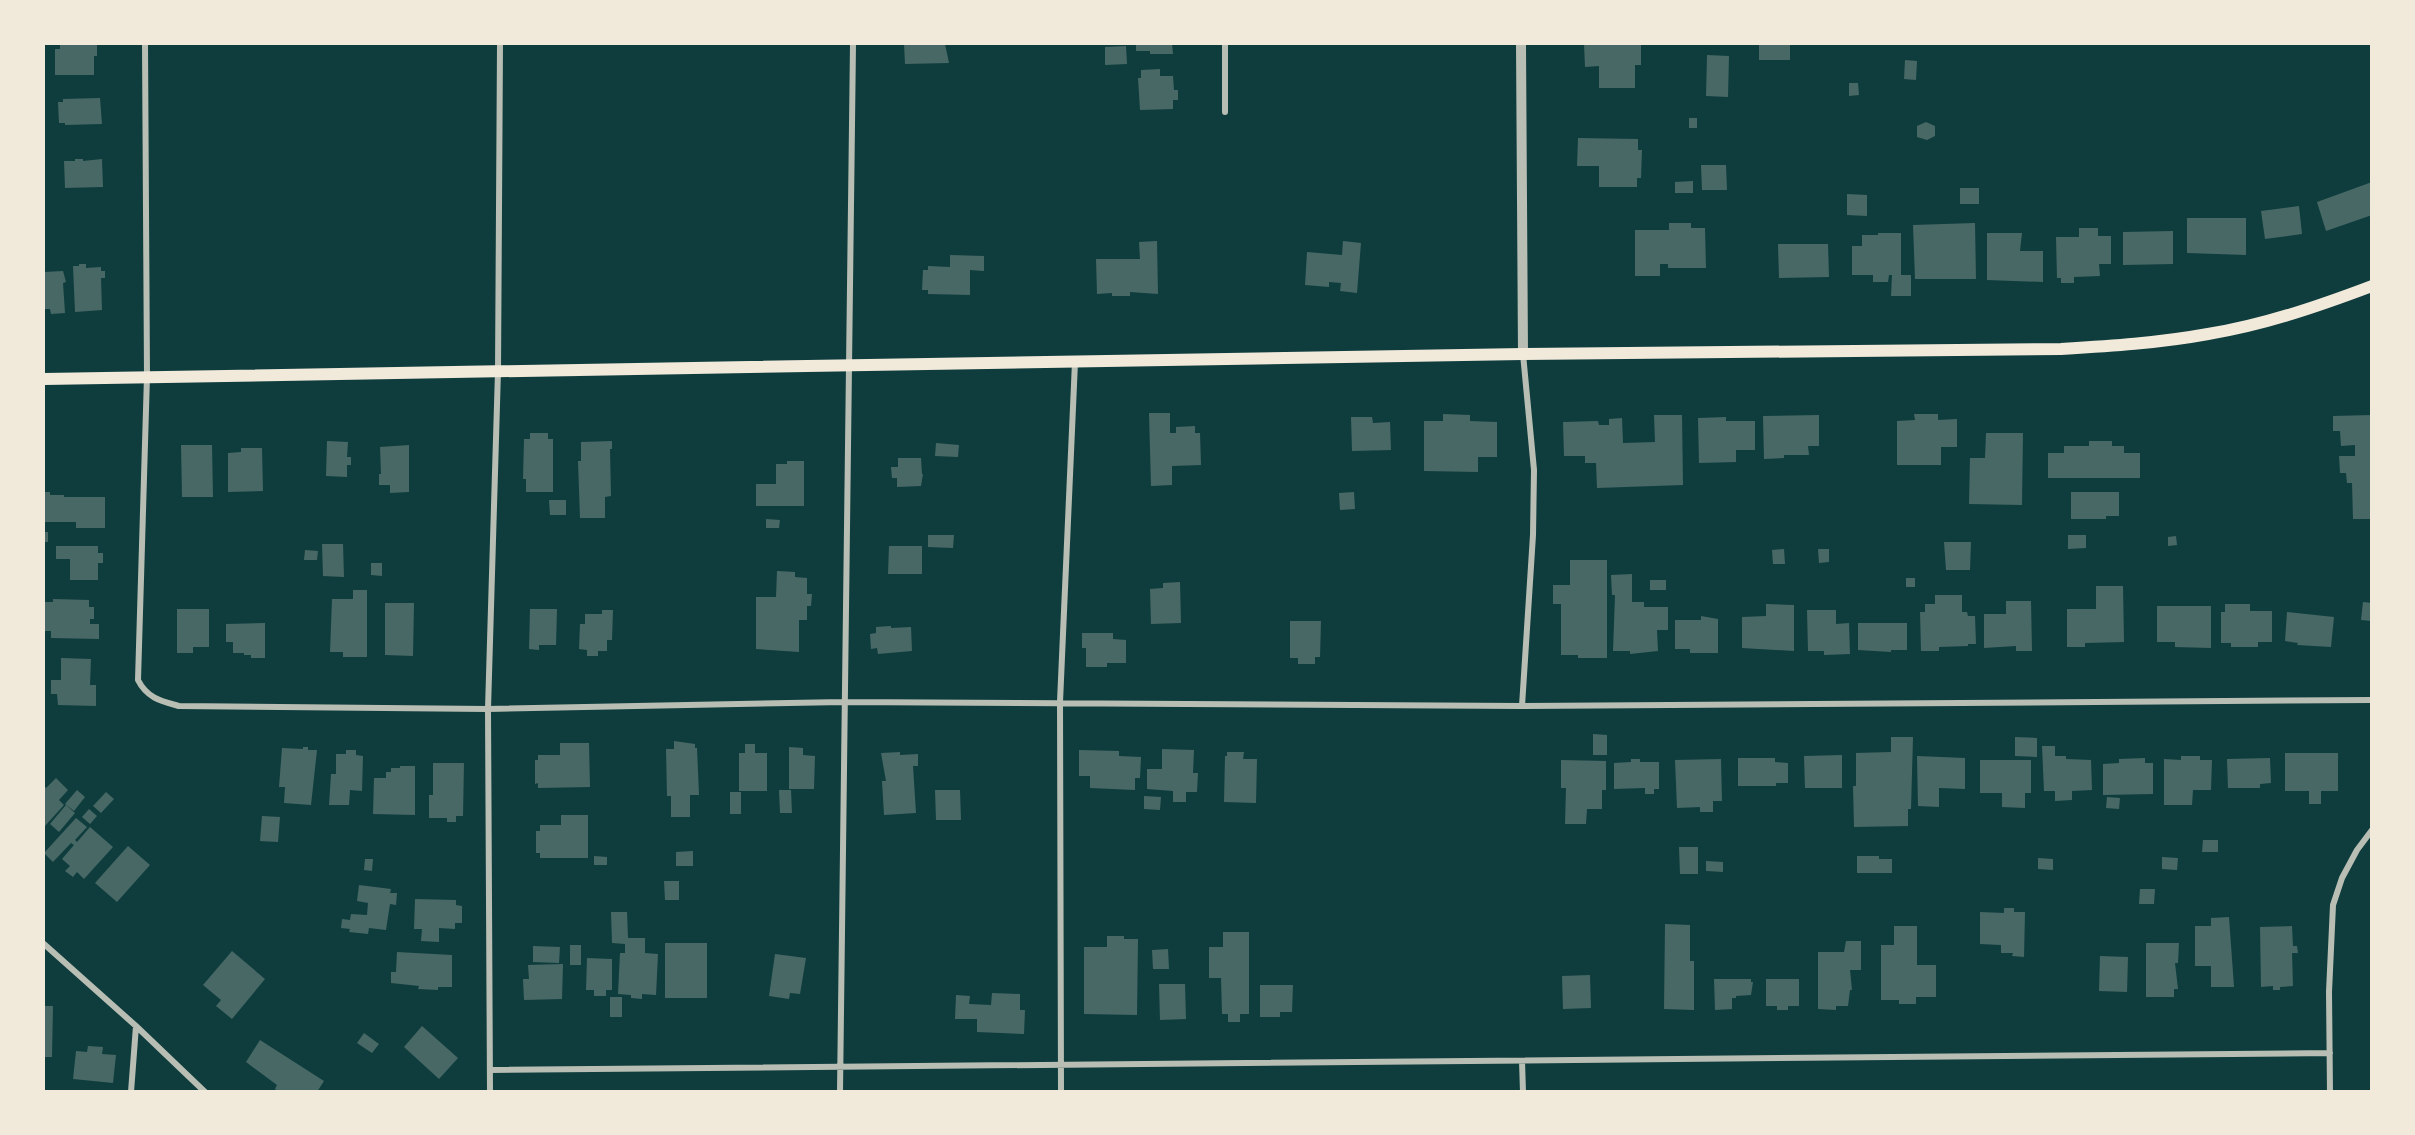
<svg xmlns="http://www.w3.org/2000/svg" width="2415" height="1135" font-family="'DejaVu Sans',sans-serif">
<rect width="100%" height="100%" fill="#0f3d3e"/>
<path fill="#486865" d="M60,44H97V56H94V75H55V49H60Z
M904,44H945L949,63L905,64Z
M1136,44H1172L1173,54H1150V51H1136Z
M1584,44H1641V65H1635V88H1599V66L1585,67Z
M1759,44H1790V60H1759Z
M1126,46L1127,64L1105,65V47Z
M1707,55L1729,56L1728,97L1706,96Z
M1905,60L1917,61L1916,80L1904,79Z
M1160,69V76H1173L1174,90H1178V100H1173V109L1140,110L1138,78H1141V70Z
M1849,83H1858L1859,95L1849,96Z
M100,98L102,124L65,125V123H59L58,102H63V99Z
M1689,118H1697V128H1689Z
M1926,122L1935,126V136L1927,140L1917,137V126Z
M1578,138L1638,139V150H1642L1641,178H1637V187H1599V166H1577Z
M75,159H83V161L102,159L103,187L65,188L64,161H75Z
M1701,165H1726L1727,190H1702Z
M1693,181V193H1675V182Z
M2372,182V215L2326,231L2317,202Z
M1960,188H1979V204H1960Z
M1847,194L1867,195V216L1847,215Z
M2299,206L2302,234L2265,239L2261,211Z
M2187,218H2246V255L2187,253Z
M1669,223H1691V228H1705L1706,268H1668V264H1660V276H1635V230H1669Z
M1975,223L1976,279H1915L1913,225Z
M2079,228H2098V236H2111V264H2099L2100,276L2074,277V283H2061V278H2057L2056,237H2079Z
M2173,231V264L2123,265V232Z
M1878,233H1901V275H1911V296H1891L1892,275H1889L1888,282H1873V275H1852V246H1862V235H1878Z
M1987,233H2022L2020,251H2043V282L1987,280Z
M1157,241L1158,294L1130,292V296H1112V293L1097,294L1096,259H1140L1139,242Z
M1343,241L1361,243L1357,293L1340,291L1341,283L1329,282V287L1305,285L1307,252L1342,255Z
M1778,244H1828L1829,277L1779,278Z
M950,255L984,256V271L970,270V295L928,294V290H922L923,270H928V266L950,267Z
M79,264H86V268L101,267V271H105V278H101L102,310L75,312L73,266H79Z
M63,271L66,282L63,283L65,313L51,314L50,309H44V272Z
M1149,413H1170V433H1176V427L1195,426V433H1200L1201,465L1172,466V485L1151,486Z
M1443,414L1470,415V421L1497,422V457H1478V472L1424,471V421H1443Z
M1914,414H1938V420L1957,419V447H1941V465H1897V421L1915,420Z
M1654,415H1682L1683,485L1597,488L1596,463H1585V456H1564L1563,422L1598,421L1599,425H1609V419L1622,418L1623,443L1655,442Z
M1819,415V446H1808L1809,455H1784V458L1764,459L1763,416Z
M2372,415V519H2353L2352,483H2347L2346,473H2340L2339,456H2355V445L2341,446L2340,431H2333V416Z
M1351,417H1372L1373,423L1390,422L1391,450L1352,451Z
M1726,417V421H1755V450H1736V462L1699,463L1698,418Z
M530,433H548V439H553V492H526V479H523L524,439H530Z
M1986,433H2023L2022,505L1969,504L1970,458H1985Z
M327,441L348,442L347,457H351V465H347V477L326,476Z
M612,441V449H610L611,496L605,497V518H580L578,461H581V442Z
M2089,441H2112V446H2124V453H2140V478H2048V453H2064V446H2089Z
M936,443L959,445L958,457L935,456Z
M181,445H212L213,497H182Z
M409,445V492L390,493V485H379V474H381L380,447Z
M241,448H262L263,491L228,492V453L241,452Z
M898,458H921L922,474H923L921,486L897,487V478H892L891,467H898Z
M787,461H804V506H756V484H776V464H787Z
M44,492H50V495H64V497H105V528H76V522H44Z
M1354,492L1355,509L1340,510L1339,493Z
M2071,492H2119V516H2106V519H2071Z
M549,500H566V515H550Z
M766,519L780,520L779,528H766Z
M44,532H48V542H44Z
M928,535H954L953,548L928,547Z
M2068,535H2086V548L2068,549Z
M2176,536L2177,545L2168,546V537Z
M1944,542H1971L1970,570H1946Z
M322,544H343L344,577L323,576Z
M56,546H98V553H103V563H98V580H70V559H56Z
M889,546H922V574H888Z
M1784,549L1785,564H1773L1772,550Z
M1818,549H1829V562L1819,563Z
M305,550L318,551L317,560H304Z
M1570,560H1607V658H1578V655H1561V604H1553V585H1570Z
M371,563H382V576L371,575Z
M777,571L795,572V577L807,578V594H812L811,606H807V620H799V652L756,649V597H776Z
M1632,574V602H1644V607H1668V630H1657L1658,651L1630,654V651H1613L1615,595H1612L1611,575Z
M1906,578H1915V587H1906Z
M1650,580H1666V590H1650Z
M1180,582L1181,623L1151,624L1150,589L1163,588V583Z
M2096,586H2123L2124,642L2085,643V647H2067V609H2096Z
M353,590H367V657H343V652H330L332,599H353Z
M1935,595H1962V612H1967L1968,616H1975L1976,644H1968V646L1939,647V651H1921L1920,612H1925V604H1935Z
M53,599L89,600V607H94V619H90V624H99V639L51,638V631H45L44,606L45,602H53Z
M2006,601H2031L2032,651H2016V646L1984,648V614H2006Z
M2363,602L2372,603V621L2361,620Z
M385,603H414L413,656L385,655Z
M1766,604L1794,605V651L1742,648V617L1766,616Z
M2225,604H2250V611H2272V642H2258V647H2231V643H2221V612H2225Z
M2157,606H2211V648L2175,647V642H2157Z
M177,609H209V647H193V653H177Z
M530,609H557L556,645H539V650L529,649Z
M602,610H613L612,640H607V651H598V656H587V650L579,649L580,624H585V614H602Z
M1807,610H1836V624L1849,623L1850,654L1824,655V651H1808Z
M2287,612L2334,617L2331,647L2297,645L2298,643L2285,641Z
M1701,616L1718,619V653H1690V649H1675V620H1701Z
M1290,621H1321L1320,657H1315V664H1298V658H1290Z
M265,623V658H251V655H244V653H233V642H226V624Z
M1858,623H1907V650H1891V652L1858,650Z
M891,626V628L911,627L912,651L878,654L877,648L871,649L870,634L876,633V627Z
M1082,633H1113V639L1126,640V663H1107V667H1086V648H1082Z
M61,658L91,659L90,685H96V706L58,705L57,694H51V680H61Z
M1593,734L1607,735V755H1593Z
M1891,737H1913L1911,809H1908V826L1854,827L1853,786H1856V753L1891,752Z
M2015,737L2037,738V757L2015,756Z
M674,741L695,744V748H697L699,795H690V817H671V796H667L666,749H674Z
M560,743H589L590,787L538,788V783L535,784V760H538V755H560Z
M745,744H755V753H767V791H739V753H745Z
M2042,746H2055V756H2066V759L2091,760L2092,790L2072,791V800L2055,801V791H2044Z
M303,747H308V750H317L311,805L284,803L285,787H279L282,748L303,749Z
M789,747L803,748V755L815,756L814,789H789Z
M1162,749L1194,750L1193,773H1198L1197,792H1186V802H1173V791L1147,789V769H1162Z
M346,750H356V755L363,756L362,791L350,790L349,805H329L331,774H336V754H346Z
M1079,750L1119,751V756L1141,757L1140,778H1135V790L1090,788V776H1079Z
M900,752V755L918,754V766H913L916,813L884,815L882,781H886L881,753Z
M1227,752H1244L1243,759H1257L1256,803L1224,802L1225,756H1227Z
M2285,753H2338V791H2321V804H2309V791H2285Z
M1842,755V788H1805L1804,756Z
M1917,756L1965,758V789L1939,788V807L1918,806Z
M2181,756H2200V760H2212L2211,790H2193L2192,805H2164V759L2181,760Z
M1738,758H1775V762L1788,763V783H1776V786H1738Z
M2145,758V763H2153V794L2103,795V764L2119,763V759Z
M2270,758L2271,783L2260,784V788H2228L2227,759Z
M1631,759H1640V762H1659V789H1654V794H1645V788L1614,789V763L1631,762Z
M1721,759L1722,801H1713V812H1700V807L1677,808L1675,760Z
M1561,760L1606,761V790H1602V809H1587L1586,824H1565L1566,788H1561Z
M1980,760H2031V793H2025V808L2002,807V793H1980Z
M433,763H464L463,816H456V822H447V818H429V795H433Z
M400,766H415V815L373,814L374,778H386V772H391V768H400Z
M56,778L68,790L59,800L64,805L44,827V786L46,788Z
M77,790L85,797L74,811L65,804Z
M779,790H791L792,813H780Z
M935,790H960L961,820H936Z
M106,792L114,799L101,813L93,806Z
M730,792H741V814H730Z
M1144,796L1161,797L1160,810L1144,809Z
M2107,797L2120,798L2119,809L2106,808Z
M66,805L75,813L59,832L50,824Z
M89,809L97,816L90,824L82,817Z
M561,815H588V858H540V853H536V831H540V825H561Z
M262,816L280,817L278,842L260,841Z
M76,818L87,827L75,840L77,842L90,827L113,847L84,879L77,872L73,877L65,871L70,866L62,859L74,845L71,843L53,862L44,853Z
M2203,840H2218V852H2202Z
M128,846L150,865L117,902L95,883Z
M1679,847H1698V874H1680Z
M693,851V866H676V852Z
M594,856L607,857V865H594Z
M1857,856H1879V859H1892V873H1857Z
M2162,857L2178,858L2177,870L2162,869Z
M2038,858L2053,859V870L2038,869Z
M365,859H373L372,871L364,870Z
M1706,861L1723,862V872L1706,871Z
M664,881H679V900H665Z
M359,885L391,889L390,893H397L396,905L390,904L386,930L369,928L368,934L349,932L350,929L341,928L342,919L350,920L351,914L367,915L368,903L357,901Z
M2140,889H2155L2154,904H2139Z
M415,899L456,900V905L462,906V923H455V929L439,928V942L421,941L422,929H414Z
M2004,908H2014V912H2025L2024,957L2012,956L2013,953H2001V945L1980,944V912L2004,913Z
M611,912H627L628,938H645V953L658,954L656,995L642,994V999L631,998V995L618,994L620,953H625V944L612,943Z
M2229,917L2234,987H2211V966H2195V926H2211V918Z
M1665,924L1690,925V961H1694V1010L1664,1009Z
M1894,926H1917V965H1936V997H1916V1004H1899V1000H1881V945H1894Z
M2292,926L2293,946H2297L2298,953H2292L2293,986L2280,987V990H2273V986L2261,987L2260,927Z
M1223,932H1249V1014H1240V1022H1228V1014H1222L1221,978H1209V947H1223Z
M1107,936H1124V939H1138L1137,1015L1084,1014V947H1107Z
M1846,941H1861V970H1850L1852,990H1850L1848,1006H1836V1010L1818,1009V952H1844Z
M665,943H707V998H665Z
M2146,943H2179L2178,963H2175L2178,989H2174V997H2146Z
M570,945H581V965H570Z
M533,946L560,947L559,963L533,962Z
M1168,949L1169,969H1153L1152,950Z
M232,951L265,979L232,1019L216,1006L221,1000L203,985Z
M397,952L452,955V987H438V990L418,989L419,986L391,983V972H396Z
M775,954L806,958L800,994L790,993L789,999L769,996Z
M2100,956L2128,957L2127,992L2099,991Z
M587,958L612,959V990H606V996H594V990H586Z
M563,964L562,999L524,1000L523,979H529L528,965Z
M1590,975L1591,1008L1563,1009L1562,976Z
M1714,979H1751V982H1753L1751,995L1736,996V998H1732V1009L1715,1010Z
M1766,979H1799V1006H1788V1010H1777V1006H1766Z
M1159,984H1185L1186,1019L1160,1020Z
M1260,985H1293L1292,1012H1280V1017H1260Z
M992,993L1020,994V1010H1025L1024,1034L977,1032V1019H955L956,995L970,996L969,1004L991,1005Z
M610,997H622V1017H610Z
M44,1006H53L52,1057H44Z
M422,1026L458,1058L439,1079L404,1047Z
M364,1033L379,1044L372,1053L357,1043Z
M260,1040L324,1081L317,1092H279L275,1089L277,1085L246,1062Z
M88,1046L103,1047L102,1054L116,1055L113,1083L73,1079L76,1051L87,1052Z"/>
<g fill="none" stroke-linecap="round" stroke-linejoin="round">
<path stroke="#b8beb3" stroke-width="6" d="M145,44L147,376L138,680C147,698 161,701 179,706L488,709L843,702L1522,706L2372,700
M1225,112V44
M1522,706L1533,535L1534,470L1523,354
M44,944L136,1026L205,1092
M1522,1061L1523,1092
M490,1070L2330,1053
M131,1092L136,1026
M490,1092L488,709L498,371L500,44
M840,1092L853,44
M1061,1092L1060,702L1075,362
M2330,1092L2329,992L2333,905L2342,878L2357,850L2372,830"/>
<path stroke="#b8beb3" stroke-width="10" d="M1521,44L1523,354"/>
<path stroke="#f1e9da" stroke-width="12" d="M44,379L1523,354L2061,349C2110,346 2159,343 2208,334C2264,325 2319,306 2372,286"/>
</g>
<rect width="2415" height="1135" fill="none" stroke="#f1e9da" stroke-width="90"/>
</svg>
